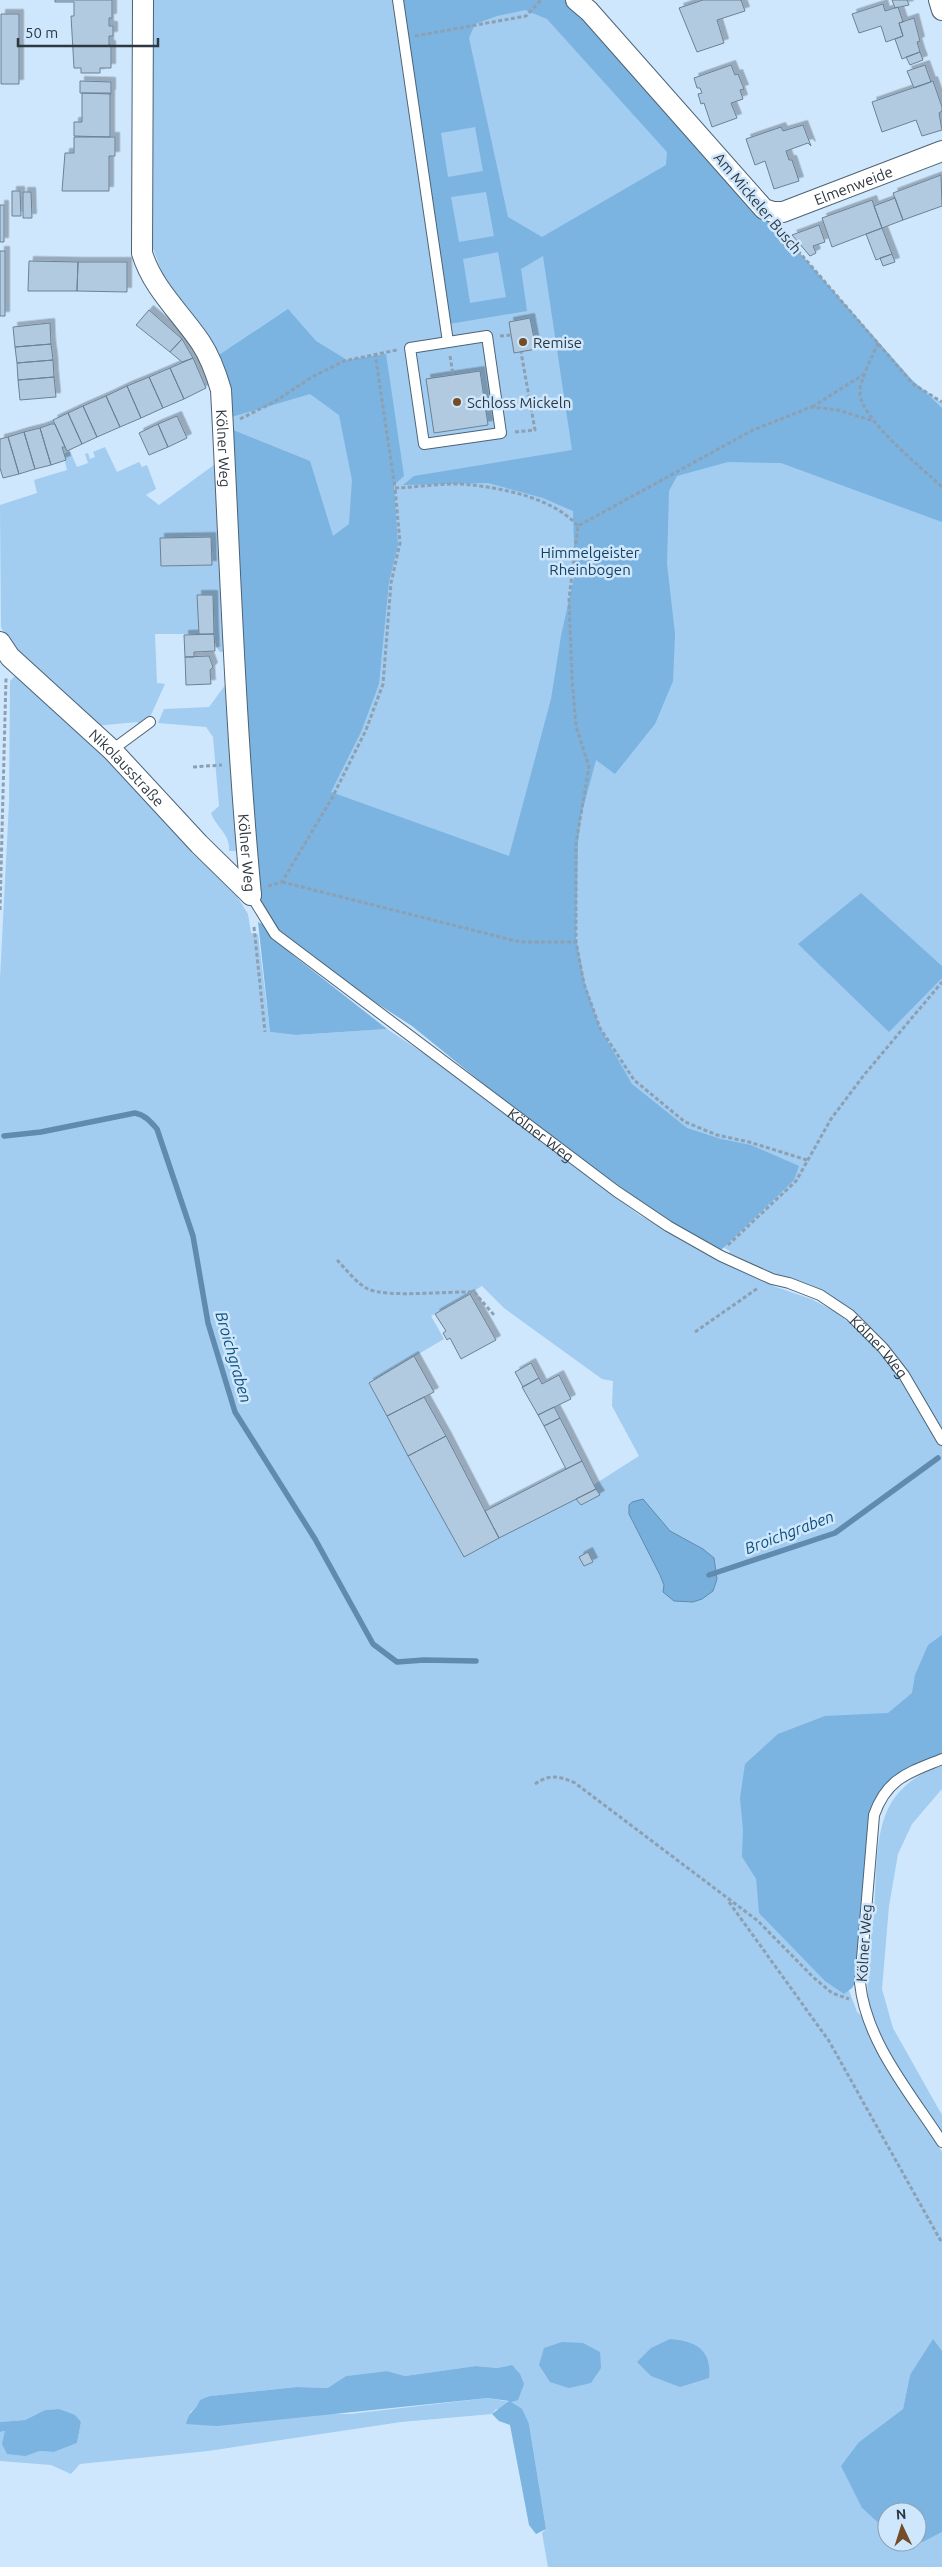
<svg xmlns="http://www.w3.org/2000/svg" width="942" height="2567" font-family="Ubuntu,sans-serif">
<defs>
<filter id="shadow"><feDropShadow dx="4.5" dy="-4.5" stdDeviation="0" flood-color="#0004"/></filter>
</defs>
<rect width="100%" height="100%" fill="#cee7fd"/>
<path fill="#a2ccf0" fill-rule="evenodd" d="M148,0H556L895,368L942,403V1752L833,1803L742,1857L756,1879L758,1898L847,1985L857,2012L862,2016L879,2054L942,2152V2351L910,2375L903,2409L859,2442L862,2508L887,2531V2542H923L942,2532V2567H548L542,2533L546,2529L529,2424L496,2409L492,2414L401,2422L208,2451L80,2464L71,2474L51,2465L0,2461V2432L6,2431L26,2456L40,2451L54,2452L77,2443L81,2422L59,2409L45,2410L25,2420L0,2422V979L9,803L10,681L17,674L62,711L235,893L248,914L251,933L258,934L270,1032L296,1035L387,1029L438,1063L639,1215L776,1287L811,1299L836,1312L847,1321L853,1316L729,1254L730,1251L686,1226L385,1004L228,428V418L165,280L146,230ZM482,1286L504,1308L602,1379L613,1381L612,1406L639,1456L595,1484L463,1554L369,1383L444,1339L431,1316ZM512,2365L510,2402L488,2398L350,2414L189,2413L210,2396L297,2387L329,2388L346,2376L387,2371L405,2376L476,2366L497,2368Z
M105,447L117,472L139,462L142,467L147,465L156,489L146,495L159,505L218,462L235,651L220,652L216,647L214,634H155L157,683L165,684L150,717L142,726L137,722L94,726L10,644L1,627L0,505L37,493L34,480L67,470L63,454L70,451L77,467L88,463L85,454L88,453L90,459L95,457L93,452Z
M229,680L240,846L236,851H229C231,835 216,827 211,813L219,806L213,737L206,727L158,723L164,709L209,707Z
M942,1764V1789L912,1824L898,1854L889,1906L882,1989L893,2028L942,2115V2134C919,2099 879,2049 870,2009C863,1978 872,1942 874,1911C877,1879 874,1838 888,1809C898,1787 920,1773 942,1764Z"/>
<path fill="#7bb3e1" fill-rule="evenodd" d="M402,0H570L761,209L912,380L942,408V522L781,463L728,462L677,476L669,491L667,564L675,634L673,681L655,724L615,774L596,760L581,816L578,843L576,938L585,984L600,1028L632,1084L687,1128L721,1139L751,1145L799,1166L794,1180L720,1251L664,1219L513,1108L412,1026L364,995L274,928L255,887L228,428L310,461L333,536L349,524L352,480L339,415L310,394L228,418L219,355L288,309L316,341L347,360L386,354L404,476L394,485L398,545L389,582L379,684L361,732L331,792L509,856L551,699L561,636L575,573L573,511L543,498L488,483L403,485L414,476L572,450L543,256L521,269L527,311L449,324ZM525,10L547,19L667,152L666,165L542,237L508,217L469,38L475,24L497,16ZM475,127L483,171L448,177L441,133ZM486,192L494,236L459,242L451,197ZM498,252L506,297L470,303L463,259Z
M861,893L942,966V978L889,1032L798,944Z
M258,922L264,925L294,956L387,1029L296,1035L270,1032Z
M942,1635V1753L903,1773L878,1800L857,1980L852,1988L844,1994L825,1981L759,1913L756,1879L742,1857L743,1830L740,1798L745,1764L778,1734L825,1716L888,1713L912,1693L915,1675L928,1645Z
M670,2339C696,2341 712,2350 709,2378L680,2387L651,2376L637,2362L651,2348Z
M933,2339L942,2351V2532L923,2542L917,2541V2512H887V2531L862,2508L841,2466L859,2442L903,2409L910,2375Z
M562,2342L583,2343L600,2352L601,2368L591,2383L569,2388L550,2382L539,2365L544,2348Z
M512,2365L520,2374L524,2384L518,2400L511,2402L522,2409L529,2424L546,2529L536,2534L529,2525L510,2425L499,2421L492,2414L509,2401L488,2398L217,2426L186,2424C190,2409 196,2411 200,2400L210,2396L297,2387L328,2388L346,2376L387,2371L405,2376L476,2366L497,2368Z
M59,2409L75,2415L81,2422L77,2443L54,2452L40,2451L26,2456L7,2454L2,2444L5,2431L0,2432V2422L25,2420L45,2410Z"/>
<path fill="#76afdc" stroke="#608bae" d="M643,1499L670,1531L703,1549L714,1558L717,1579L713,1591L702,1599L693,1602L674,1601L663,1592L664,1585L660,1575L629,1514V1505L632,1502Z"/>
<g fill="none" stroke-linecap="round" stroke-linejoin="round">
<path stroke="#608bae" stroke-width="5.5" d="M4,1136L41,1132L135,1113C145,1115 150,1121 157,1129L193,1236L208,1323L235,1412L315,1539L373,1644L397,1662L424,1660L476,1661
M709,1575L835,1533L938,1458"/>
</g>
<path fill="#b2cadf" stroke="#6b8295" filter="url(#shadow)" d="M55,0H112V18H109V26H113V36H109V45H111V68H100V73H81V68H74L71,16H74V2H55Z
M703,0H741L745,11L717,20L724,43L697,52L679,8Z
M892,0H907L909,5L895,8Z
M883,4L885,11L898,7L903,22L899,23L903,36L886,42L881,26L859,33L852,14Z
M1,14H19V84H1Z
M914,18L920,41L917,42L920,52L902,59L895,39L903,36L899,23Z
M920,52L923,60L910,65L906,57Z
M731,65L735,75L738,74L744,89L740,90L743,99L731,103L737,118L712,127L704,103L701,104L698,94L702,93L700,88H697L694,78Z
M925,65L931,82L914,88L907,71Z
M80,81L111,82V94L80,93Z
M933,81L942,107V111L939,113L942,130L922,136L916,120L882,132L872,102Z
M82,93H110V137L74,136V122H82Z
M803,125L811,146L808,143L786,151L789,160H792L799,181L774,189L765,161L755,165L746,139L781,127L783,131Z
M74,137H115V156H109V191H62L65,153H74Z
M941,175L942,206L903,220L893,193Z
M12,191H20L21,216H12Z
M23,192H31L32,218H23Z
M895,198L903,220L882,228L874,206Z
M872,200L882,228L832,247L822,218Z
M0,205H4V242H0Z
M819,225L825,242L813,246L816,253L810,256L792,235Z
M882,228L892,254L876,260L866,234Z
M0,251H5V316H0Z
M892,254L895,262L883,266L880,258Z
M29,261L78,262L77,291H28Z
M78,262H127V292L77,291Z
M149,310L182,339L170,352L136,325Z
M530,318L536,349L514,353L509,322Z
M50,323L51,344L15,347L13,327Z
M182,339L193,358L182,362L170,352Z
M51,344L53,360L17,363L15,347Z
M193,358L206,388L184,399L170,368Z
M53,360L54,377L18,380L17,363Z
M170,368L184,399L163,408L149,377Z
M480,371L488,425L434,433L426,379Z
M54,377L56,397L20,400L18,380Z
M149,377L163,408L141,418L127,386Z
M127,386L141,418L120,427L106,396Z
M106,396L120,427L97,437L83,406Z
M83,406L97,437L82,444L68,413Z
M68,413L82,444L67,451L53,420Z
M177,416L187,438L168,447L158,424Z
M51,424H55L65,447H62L66,460L51,465L40,428Z
M158,424L168,447L149,455L139,433Z
M40,428L51,465L35,469L24,432Z
M24,432L35,469L19,474L8,437Z
M8,437L19,474L3,478L0,468V439Z
M211,537L212,565L161,566L160,538Z
M197,595H213L214,634H199Z
M214,634L215,651L194,652V657H185L184,635Z
M209,656L213,667L210,670L211,684L186,685L185,657Z
M470,1294L496,1340L461,1359L450,1338L447,1340L443,1333L446,1331L435,1314Z
M414,1356L434,1392L387,1416L369,1383Z
M531,1363L539,1378L523,1387L515,1372Z
M559,1375L571,1399L538,1415L522,1387L539,1378L542,1384Z
M424,1397L446,1436L408,1456L387,1416Z
M554,1407L560,1418L544,1426L538,1415Z
M560,1418L582,1461L566,1469L544,1426Z
M446,1436L499,1538L464,1557L408,1456Z
M582,1461L596,1489L499,1538L485,1511Z
M596,1489L600,1495L581,1505L576,1499Z
M588,1552L593,1562L584,1566L579,1557Z"/>
<g fill="none" stroke-linecap="round" stroke-linejoin="round">
<defs>
<g id="service">
<path d="M398,0L448,342"/>
<path d="M487,336L501,433L424,444L410,348Z"/>
<path d="M112,750L150,722"/>
<path id="s1" d="M251,895L275,934L616,1191L668,1226L721,1256L772,1279L789,1283L820,1295L850,1315L883,1348L904,1375L942,1440"/>
<path d="M942,1759C908,1773 887,1778 874,1815L860,1983C866,2042 911,2094 942,2142"/>
</g>
<g id="minor">
<path id="s2" d="M143,0L142,253C153,289 181,313 201,343C211,358 216,373 221,390C230,558 235,727 251,895"/>
<path id="s3" d="M576,0L589,11L764,209L773,212H783L942,151"/>
<path d="M939,0L942,10"/>
<path id="s4" d="M0,642L10,657L112,750L199,844L251,895"/>
</g>
</defs>
<use href="#service" stroke="#4d6375" stroke-width="12"/>
<use href="#minor" stroke="#4d6375" stroke-width="22"/>
<path stroke="#8da0b1" stroke-width="3" stroke-dasharray="4 2.5" stroke-linecap="butt" d="M415,36L526,16L541,0
M781,231L913,384L942,402
M500,336L511,335
M878,343C873,355 859,382 860,393C860,418 923,469 942,487
M375,353L395,488C420,487 448,482 472,485C507,489 554,499 578,526
M450,356L453,375
M812,407L866,373
M240,419L274,402L312,377L344,361L397,350
M515,432L535,430L521,352
M193,767L222,765
M282,882L520,942H576
M268,886L282,882L332,798L366,730L383,684L391,583L400,543L395,488
M0,910L6,678
M254,927L265,1032
M807,1160L749,1142L717,1135L685,1122L634,1080L600,1028L584,984L576,942V843L589,767L576,726L572,678L569,599L578,526L753,430L811,407L838,410L873,421
M728,1245L796,1181L831,1119L864,1075L942,982
M337,1260C346,1269 356,1283 368,1289C387,1298 449,1291 474,1292L494,1315
M695,1332L758,1288
M535,1784C549,1774 560,1776 575,1783L758,1921L813,1977L832,1993L849,1999
M729,1902L829,2041L942,2243"/>
<use href="#service" stroke="#fff" stroke-width="10"/>
<use href="#minor" stroke="#fff" stroke-width="20"/>
</g>
<g fill="#724d28" stroke="#cee7fd" stroke-width="2">
<circle cx="523" cy="342" r="5"/>
<circle cx="457" cy="402" r="5"/>
</g>
<g text-anchor="middle" dominant-baseline="central" stroke-width="5" stroke-linejoin="round" paint-order="stroke">
<g font-size="15" fill="#2e3841" stroke="#cee7fd">
<text stroke="none"><textPath href="#s3" startOffset="376">Elmenweide</textPath></text>
<text transform="translate(758 203) rotate(50)">Am Mickeler Busch</text>
<text stroke="none"><textPath href="#s2" startOffset="471">Kölner Weg</textPath></text>
<text stroke="none"><textPath href="#s4" startOffset="179">Nikolausstraße</textPath></text>
<text stroke="none"><textPath href="#s2" startOffset="876">Kölner Weg</textPath></text>
<text stroke="none"><textPath href="#s1" startOffset="379">Kölner Weg</textPath></text>
<text stroke="none"><textPath href="#s1" startOffset="782">Kölner Weg</textPath></text>
<text transform="translate(864 1943) rotate(-86)">Kölner Weg</text>
</g>
<g font-size="15" fill="#2e3841" stroke="#cee7fd" text-anchor="start">
<text x="533" y="342">Remise</text>
<text x="467" y="402">Schloss Mickeln</text>
</g>
<g font-size="15" fill="#15405f" stroke="#cee7fd">
<text x="590" y="552">Himmelgeister<tspan x="590" dy="17">Rheinbogen</tspan></text>
</g>
<g font-size="16" font-style="italic" fill="#0f517c" stroke="#cee7fd">
<text transform="translate(234 1357) rotate(74)">Broichgraben</text>
<text transform="translate(789 1532) rotate(-21)">Broichgraben</text>
</g>
</g>
<g transform="translate(902 2527) rotate(356)"><circle r="24" fill="#cee7fd" stroke="#8ea1b2"/>
<path d="M0-4L9 19L0 12L-9 19Z" fill="#724d28"/>
<text y="-8" font-size="14" font-weight="bold" text-anchor="middle" fill="#2e3841">N</text>
</g>
<path d="M18 38v8h140v-8" fill="none" stroke="#2e3841" stroke-width="2.5"/>
<text x="25" y="38" font-size="15" fill="#2e3841" stroke="#cee7fd" stroke-width="4" paint-order="stroke">50 m</text>
</svg>
